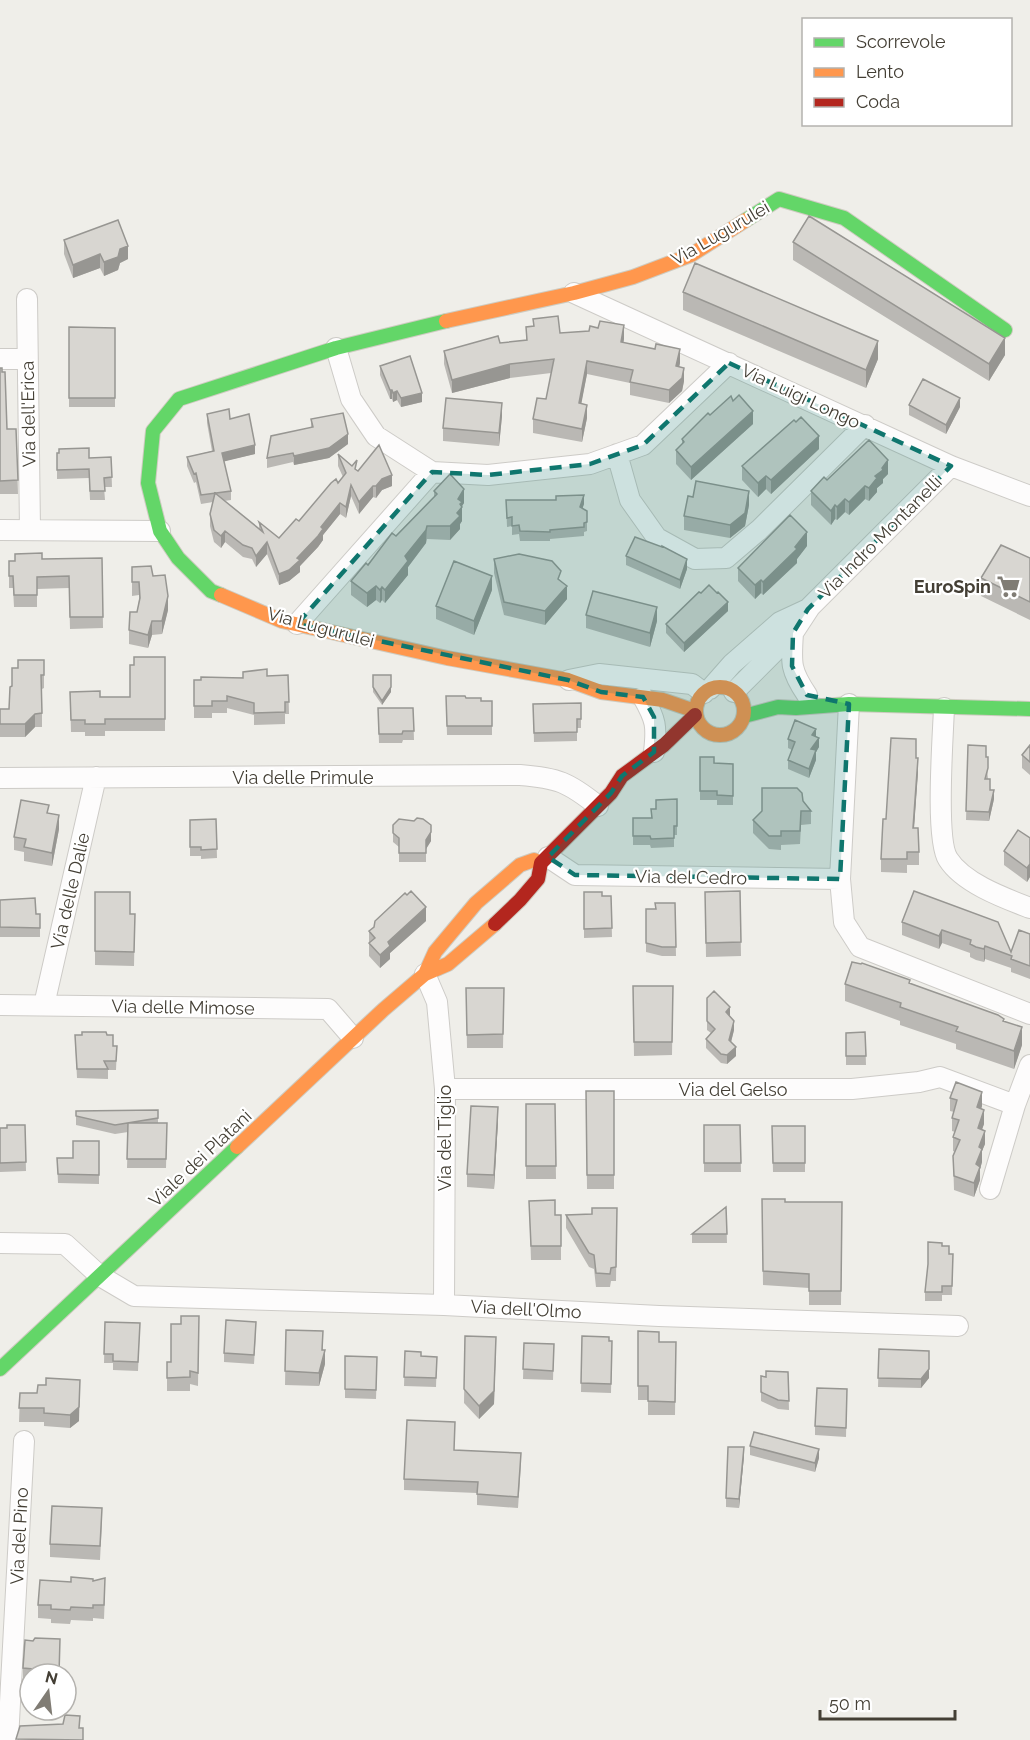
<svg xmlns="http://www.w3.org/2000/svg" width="1030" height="1740" font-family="Raleway,sans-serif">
<rect width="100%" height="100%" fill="#efeee9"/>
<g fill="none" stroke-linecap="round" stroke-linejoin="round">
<defs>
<path id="street" d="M574,293L951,466L1030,496
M27,299L30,529
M336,348L351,399L376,436L432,472L488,475L590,464L643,445L729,363
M0,359H27
M617,454L630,500L657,538L695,559L726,558L759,530L865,425
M0,530L160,531
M297,624L432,472
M793,633C791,663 790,670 807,695
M569,680L599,674L692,684L704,693
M710,689L732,664L780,622L808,609
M734,692L793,633L810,607L951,466
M643,697C656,720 657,726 654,752
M849,704L840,879L844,922L860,947L1030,1014
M944,708C943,736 935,839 948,859C963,883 1004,898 1030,908
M0,778L520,775C558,778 568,782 598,806
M548,857L575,875L840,879
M425,974L437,1002L445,1089L444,1305
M0,1005L328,1009L353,1038
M44,1005L96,777
M445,1089H852L919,1082L940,1077L1015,1105
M990,1189L1015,1105L1030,1065
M0,1243L65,1244L100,1276L134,1296L444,1305L659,1316L958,1326
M8,1740L24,1441"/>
<path id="fast" d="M746,220L779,199L844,218L1005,330
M221,595L211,591L178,558L160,531L148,483L153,431L179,399L336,348L446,321
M744,716L778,707L796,708L849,704L1030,709
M0,1369L237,1147"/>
<path id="slow" d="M446,321L574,293L633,277L691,255L746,220
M221,595L282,621L447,658L568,680L601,692L663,700L695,711
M696 711a24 24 0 1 1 48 0a24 24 0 1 1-48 0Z
M425,974L435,952L476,903L520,865L534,860L541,863
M237,1147L383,1010L425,974L448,964L495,924"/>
<path id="jam" d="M495,924L520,900L538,879L541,863L611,793L622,776L664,745L695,715"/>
</defs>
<use href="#street" stroke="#cdcbc7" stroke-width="22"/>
<use href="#fast" stroke="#cecbc0" stroke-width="16"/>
<use href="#slow" stroke="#cecbc0" stroke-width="16"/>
<use href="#jam" stroke="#cecbc0" stroke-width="16"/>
<use href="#street" stroke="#fdfcfc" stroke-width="20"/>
<use href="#fast" stroke="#63d668" stroke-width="14"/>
<use href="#slow" stroke="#ff974d" stroke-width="14"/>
<use href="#jam" stroke="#b3261e" stroke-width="14"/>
</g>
<path fill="#bab8b4" d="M64,240L128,259L120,263L118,270L104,276L100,268L73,278L64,254Z
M793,242L1005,355L989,381L793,260Z
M683,292L878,359L866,388L683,310Z
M533,319L560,333L624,339L623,343L680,363L679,367L684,381L682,391L669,403L630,395V383L587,374L581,403L587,418L582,442L533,433V419L546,399L551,373L510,378L452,393L444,364V351L526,340V327L533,326Z
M69,327L115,328V407H69Z
M380,366L422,402L401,407L397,400L393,402L392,399H390L380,375Z
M0,368L7,429H16L18,494H0Z
M733,401L753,424L691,480L676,464V450L682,445V439L710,415Z
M909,405L960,407L946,434L909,415Z
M207,414L230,419L255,454L224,461L231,491V500L224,501L259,529V522L279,538L299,521L343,477L338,466V454L357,471L392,486L382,490L376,498L373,497L359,514L351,496L346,518L340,514L323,535V540L318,547L300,566V572L289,581L279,585L267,554L256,567L252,559L243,557L225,542L221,548L214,542L210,526V514L213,502L201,504L196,482L194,483L187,466V457L212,451L207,423Z
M502,416L499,446L443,441V428Z
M311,419L348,444L329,458L294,465L293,462L267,468V458L311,427Z
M819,449L771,494L766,489L758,497L742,480V466Z
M57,453L89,458L111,457L112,487H104L105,500H90L89,478L57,479Z
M888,474L883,479V483L877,488V492L869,501L865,499L849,515L845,512L837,520L835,519L831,525L811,505V491L827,480Z
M434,491L464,503L462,506V521L460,524V529L450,540L427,539L426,543L408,567V575L385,603L382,600L380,603L376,600L367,607L351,595V581L434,497Z
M506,500L584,504L582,508L587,511V531L584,532V536L550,539V541H520L519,534L512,535V526L507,527Z
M749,505L745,526L730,538L684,530V516Z
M807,546L797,559V563L763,595L761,593L755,599L738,581V568Z
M626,556L687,569L680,589L626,565Z
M102,558L103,628L70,629L69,588L37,589V607H14L13,588H9V561Z
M1030,558V620L981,596V578Z
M494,559L567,599L545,625L504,615L494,573Z
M132,567L153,576L168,610L162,634L152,635L148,648L129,644V630L137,612L139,600V595L132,596Z
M492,590L474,635L436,619V606Z
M701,593H717L728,611L684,652L666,633V624Z
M586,615L657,621L650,647L586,628Z
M165,657V731H105V736H85V732H71L70,692L100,697H130L134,665Z
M44,660V688L42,689V727H35L25,737H0V709H9L12,686L18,668Z
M288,675L289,714H285V724L254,725V715L227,708V713H212V718H194V680Z
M373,675H391V692L382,705L373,692Z
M446,696L466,698L481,701H492V735H447Z
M581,703V728H577V741L534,742L533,704Z
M378,708H413L414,740H403L402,743H379Z
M816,737L819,747L816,752V760L809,778L788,769V760L792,750L788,748V739Z
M968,745L986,757L988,779L990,790L994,799L989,821L966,820Z
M1030,745V775L1022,768V755Z
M700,757L714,763L733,764V805H717V800H700Z
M916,758L918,772L914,828L919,852V865H907V873L881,872V859Z
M677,799V835H674V847L651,848L650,845H633V818H651L656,809Z
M803,801L811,811V824L801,825L800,844L781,845V850L769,849L753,833V820Z
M49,813L59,829L52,866L24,861V852L14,850V837Z
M216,819L217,858L201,859V856H190V820Z
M393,825L431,841L426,849V862H399V847L393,842Z
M1030,838V877L1027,882L1004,865V851Z
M740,891L741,956L706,957L705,892Z
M914,891L1011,952L1030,934V979L1011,972V968L985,959L984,962L976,960L970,957V953L942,943L939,949L902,935V922Z
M95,892L130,914H135L134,966L95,965Z
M584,892L602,896H611L612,937L584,938Z
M0,900L36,914H40V937H0Z
M675,903L676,956H662L646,952V909H656Z
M426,921L390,953V959L380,968L369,956V931Z
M910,983L1004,1021L1022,1045L1014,1069L956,1049V1044L900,1025V1021L845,1001V984Z
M633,986H673L672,1055L634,1056Z
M466,988H504L503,1048H467Z
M707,998L730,1016L734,1030L731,1042L736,1056L727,1064L721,1063L706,1048V1039L711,1033L707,1030Z
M865,1032L866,1065H846V1033Z
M75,1035L113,1046H117L116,1070H108V1079L77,1078Z
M586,1091H614V1189H587Z
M950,1098L982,1106L981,1109L984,1124L982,1129L985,1144L982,1151V1162L980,1169V1180L974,1197L954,1190L953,1156L955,1152L953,1151V1137L955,1132L952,1131V1118L954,1112L950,1111Z
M526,1104H555L556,1179H526Z
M158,1110V1123H167L166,1168H127L128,1132L115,1134L76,1125V1116Z
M498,1121L494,1189L467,1187V1174Z
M25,1125L26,1171L0,1172V1128Z
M704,1125H740L741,1172H704Z
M772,1126H805V1172H773Z
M99,1141V1184L58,1183L57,1158H73Z
M762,1199L785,1202H842L841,1305H809V1288L763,1285Z
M529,1201L555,1215H561V1260H531Z
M726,1207L727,1243H692V1234Z
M617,1208L616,1281H611L610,1287H596L594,1269L589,1267L566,1228V1215L592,1214Z
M942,1246L949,1254H953L952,1295H942V1301H925V1292Z
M199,1316L198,1386L190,1384V1391H167V1362H171Z
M105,1322L140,1323L138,1371L113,1370V1363H104Z
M286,1330L322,1350L325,1364L319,1386L285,1385Z
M256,1331L254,1364L224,1362V1353Z
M638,1331L659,1342H676L675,1415H648V1400H638Z
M465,1336L496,1350L494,1404L479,1419L464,1403Z
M582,1336L612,1341L611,1393L581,1392Z
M524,1343L554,1344L553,1380L523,1379Z
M879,1349L929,1378L921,1388L878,1387Z
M405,1351L421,1356L437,1357L436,1387L404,1386Z
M345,1356L377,1366L376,1399L345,1398Z
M788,1372L789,1410L778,1409L761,1401V1376L766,1377Z
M847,1389L846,1437L815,1435V1426Z
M20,1393H37L79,1421L70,1428L44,1426V1422H19Z
M455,1433L454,1450L521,1464L518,1508L477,1505V1493L404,1490V1479Z
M750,1446L819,1458L815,1472L750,1455Z
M744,1456L739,1508L726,1507V1498Z
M102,1522L100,1560L50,1557V1544Z
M93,1581L105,1592L104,1619L93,1618V1621L71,1620L70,1624L51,1623V1619L38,1618V1605L71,1582Z
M60,1653L59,1674H30V1682L23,1681V1668Z"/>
<path fill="#979692" d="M128,246V259L120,263L118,270L104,276V262L120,249Z
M100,254V268L73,278V265Z
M624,325V339L621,356V342Z
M1005,338V355L989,381V364Z
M878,341V359L866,388V370Z
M680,349V363L676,380V366Z
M587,361V374L579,416V403Z
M510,364V378L452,393V380Z
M684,368V381L682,391L669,403V390Z
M390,390H392V399H390Z
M397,391V400L393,402V393Z
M422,393V402L401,407V398Z
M960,398V407L946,434V425Z
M502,403V416L499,446V433Z
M587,405V418L582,442V429Z
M753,411V424L691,480V467Z
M348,434V444L329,458L294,465V456Z
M819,436V449L771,494V480Z
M255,445V454L222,462V453Z
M888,460V474L883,479V483L877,488V492L869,501V488L875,476Z
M392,475V486L382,490L376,498V486L382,479Z
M766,476V489L758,497V483Z
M351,485V496L346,518V507Z
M373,486V497L359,514V502Z
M865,486V499L849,515V502Z
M464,489V503L462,506V521L460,524V529L450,540V526L457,513L458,499Z
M749,491V505L745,526L730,538V525Z
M584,495V504L580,516V507Z
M845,499V512L837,520V507Z
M340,503V514L323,535V540L318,547L300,566V572L289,581L279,585V574L321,527Z
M835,505V519L831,525V511Z
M427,526L426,543L408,567V575L385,603V590L405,556Z
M225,531V542L221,548V536Z
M807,532V546L797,559V563L763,595V582L795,547Z
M267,542V554L256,567V556Z
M687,559V569L680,589V580Z
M492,576V590L474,635V621Z
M761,580V593L755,599V585Z
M376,586V600L367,607V593Z
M567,586V599L545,625V611Z
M382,587V600L380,603V590Z
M168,596V610L162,634V621Z
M728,602V611L684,652V643Z
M657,607V621L650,647V633Z
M152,621V635L148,648V635Z
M391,687V692L382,705V701Z
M35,714V727L25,737V724Z
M816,729V738L812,735Z
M819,738V747L816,752V760L809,778V769L811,749Z
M918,758V772L913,842V828Z
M994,790V799L989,821V812Z
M59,815V829L52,866V853Z
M431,832V841L426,849V840Z
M1030,864V877L1027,882V868Z
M426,907V921L390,953V959L380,968V955L388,942Z
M942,930V943L939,949V936Z
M985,946V959L984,962V949Z
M730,1007V1017L726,1012Z
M734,1021V1030L729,1050V1040Z
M1022,1027V1045L1014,1069V1051Z
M736,1047V1056L727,1064V1055Z
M982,1092V1106L977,1121V1107Z
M498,1107V1121L494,1189V1175Z
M984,1110V1124L978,1141V1128Z
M985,1131V1144L982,1151V1162L980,1169V1180L974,1197V1183L979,1147Z
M323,1331L322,1362L325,1350V1364L319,1386V1373Z
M496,1337L494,1404L479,1419V1406Z
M929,1351V1378L921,1388V1379Z
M80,1380L79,1421L70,1428V1415Z
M744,1447V1456L739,1508V1499Z
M819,1449V1458L815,1472V1463Z"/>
<path fill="#d8d6d1" stroke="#979692" stroke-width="1.5" d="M809,216L1005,338L989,364L793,242Z
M118,220L128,246L120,249L118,257L104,262L100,254L73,265L64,240Z
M695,263L878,341L866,370L683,292Z
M558,316L560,333L589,331L590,326L598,328L600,321L624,325L621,342L655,349L656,344L680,349L676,366L684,368L682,378L669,390L630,382L633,370L587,361L579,403L587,405L582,429L533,419L537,398L546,399L554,359L510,364L452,380L444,351L498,336L500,343L527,340L526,327L534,326L533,319Z
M69,327L115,328V398H69Z
M410,356L422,393L401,398L397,391L393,393L392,390H390L380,366Z
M0,368H2V372H5L7,429H16L18,480L0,481Z
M923,379L960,398L946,425L909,405Z
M739,395L753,411L691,467L676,450L684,442L682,439L708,413L710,415L731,396L733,401Z
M446,398L502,403L499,433L443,428Z
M229,409L230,419L249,414L255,445L222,453L231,491L201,495L196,473L194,474L187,457L214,451L207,414Z
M343,413L348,434L329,448L294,456L293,453L267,458L271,436L313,427L311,419Z
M801,417L819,436L771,480L766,476L758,483L742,466L794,420L796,422Z
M869,440L888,460L882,468L883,470L875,476L877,478L869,488L865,486L849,502L845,499L837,507L835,505L831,511L811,491L824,477L827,480Z
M379,445L392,475L382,479L376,486H373L359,502L351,485L346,507L340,503L321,527L323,529L318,536L297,558L300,560L289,570L279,574L267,542L256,556L252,548L243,545L225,531L221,536L214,530L210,514L215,493L263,532L259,522L279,538L296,519L299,521L331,483L336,479L338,483L346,473L338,454L352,466L357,460L355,469L358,471Z
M89,448V458L111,457L112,477L104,478L105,491H90L89,469L57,470V453H59V449Z
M450,474L464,489L458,499L462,502L460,504L462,507L457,513L460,516L450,526H427L426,530L405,556L408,561L385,590L382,587L380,590L376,586L367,593L351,581L366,563L368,565L392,533L396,536L437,494L434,491Z
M696,481L749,491L745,513L730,525L684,516L688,496L693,497Z
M584,495L580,507L587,511V522L584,523V527L550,530V532L520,531L519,525L512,526V517L507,518L506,500H556V496Z
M790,515L807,532L795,547L797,549L763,582L761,580L755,585L738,568Z
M635,537L662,547V546L687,559L680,580L626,556Z
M1001,545L1030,558V602L981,578Z
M42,553V559L102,558L103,617H70L69,576L37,577V595H14L13,576H9V561H15V554Z
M519,554L552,561L561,571L558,579L567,586L545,611L504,602L494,559Z
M454,561L492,576L474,621L436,606Z
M151,566L153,576L165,575L168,596L162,621H152L148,635L129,630L130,612H137L140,598L139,582H132V567Z
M709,585L717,593L718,592L728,602L684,643L666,624L699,592L701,593Z
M593,591L657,607L650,633L586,615Z
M134,657H165V719H105V724H85V720H71L70,692L100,691V697H130V665H134Z
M18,660H44V675H41L42,713L35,714L25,724H0V709H9L10,687L12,686V668H18Z
M267,669V676L288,675L289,702H285V712L254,713V703L227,696V701H212V706H194V680H201V677L243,678V672Z
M373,675H391V687L382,701L373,687Z
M446,696H465L466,698H481V701H492V726H447Z
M581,703V719H577V732L534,733L533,704Z
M378,708H413L414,731H403L402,734H379Z
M795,720L816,729L812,735L819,738L811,749L816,750L809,769L788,760L795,742L788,739Z
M891,738L916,739V758H918L913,828H918L919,852H907V859H881L883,819H886Z
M968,745L986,746V757H988V768L985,779H990V790H994L989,812L966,811Z
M1030,745V762L1022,755Z
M700,757H714V763L733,764V796L717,795V791H700Z
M762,788H797L802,793L803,801L811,811H801L800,831H781V836H769L753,820L762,811Z
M677,799V826H674V838L651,839L650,836H633V818H652L651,809H656V800Z
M21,800L49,805L47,813L59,815L52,853L24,847L26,839L14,837Z
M417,818L423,819L431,825V832L426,840V853H399V838L393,833V825L399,819L414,821Z
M216,819L217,849L201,850V847H190V820Z
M1018,830L1030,838V864L1027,868L1004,851Z
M411,891L426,907L388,942L390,946L380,955L369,943L375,938L369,931L374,927L375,921L405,893L407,895Z
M740,891L741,942L706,943L705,892Z
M914,891L998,922L1011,952L1019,930L1030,934V966L1011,959L1012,956L985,946L984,949L976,947L970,944L971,940L942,930L939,936L902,922Z
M95,892H130V914H135L134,952L95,951Z
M584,892H602V896H611L612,928L584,929Z
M35,898L36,914H40V928L0,927V900Z
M655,903H675L676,947H662L646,943V909H656Z
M852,962L861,964L862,963L910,980L909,983L998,1015L1004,1019L1003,1021L1022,1027L1014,1051L956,1031L958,1027L900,1007L901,1003L845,984Z
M633,986H673L672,1042H634Z
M466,988H504L503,1034L467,1035Z
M714,991L730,1007L726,1012L734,1021L729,1040L736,1047L727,1055L721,1054L706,1039L715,1029L707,1021V998Z
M82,1032H106L107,1035H113V1046H117L116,1061H104L108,1069H77L75,1035H82Z
M865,1032L866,1056H846V1033Z
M956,1082L982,1092L977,1107L984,1110L978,1128L985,1131L979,1147L982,1149L976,1164L980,1167L974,1183L954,1176L953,1156L960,1140L953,1137L959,1120L952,1118L957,1100L950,1098Z
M586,1091H614V1175H587Z
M526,1104H555L556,1166H526Z
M471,1106L498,1107L494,1175L467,1174Z
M158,1110V1118L115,1125L76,1116V1111Z
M128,1123H167L166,1159H127Z
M7,1125H25L26,1162L0,1163V1128H7Z
M704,1125H740L741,1163H704Z
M772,1126H805V1163H773Z
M73,1141H99V1175L58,1174L57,1158H73Z
M762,1199H785V1202H842L841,1291H809V1274L763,1271Z
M555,1200V1215H561V1246H531L529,1201Z
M726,1207L727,1234H692Z
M592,1208H617L616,1267L611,1268L610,1274L596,1273L594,1255L589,1253L566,1215L592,1214Z
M928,1242L942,1243V1246H949V1254H953L952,1286H942V1292H925L928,1264Z
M181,1316H199L198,1373L190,1371V1377L167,1378V1362H171V1324H181Z
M226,1320L256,1322L254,1355L224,1353Z
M105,1322L140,1323L138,1362L113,1361V1354H104Z
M286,1330L323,1331L322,1350H325L319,1373L285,1371Z
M638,1331L659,1332V1342H676L675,1402L648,1401V1386H638Z
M465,1336L496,1337L494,1391L479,1406L464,1389Z
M582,1336L609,1337V1341H612L611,1384L581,1383Z
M524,1343L554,1344L553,1371L523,1369Z
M879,1349L929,1351V1369L921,1379L878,1378Z
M405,1351L421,1352V1356L437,1357L436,1378L404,1377Z
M345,1356L377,1357L376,1390L345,1389Z
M766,1371L788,1372L789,1401L778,1400L761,1392V1376L766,1377Z
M46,1378L80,1380L79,1407L70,1415L44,1413V1408H19L20,1393H37L38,1385H46Z
M817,1388L847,1389L846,1428L815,1426Z
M407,1420L455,1422L454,1450L521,1453L518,1497L477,1494L478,1482L404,1479Z
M754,1432L819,1449L815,1463L750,1446Z
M728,1447H744L739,1499L726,1498Z
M52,1506L102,1508L100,1546L50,1544Z
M71,1577L93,1579V1581L105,1578L104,1605H93V1608L71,1607L70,1610L51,1609V1605H38L40,1580L71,1582Z
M35,1638L60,1639L59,1674H32L33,1669L23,1668L25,1640L33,1641Z
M65,1715L80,1716L79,1728H83V1740L16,1739L20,1726L63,1724Z"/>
<path fill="#0f766e" fill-opacity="0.2" stroke="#0f766e" stroke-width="4.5" stroke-dasharray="12 8" stroke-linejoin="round" d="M729,363L951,466L808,609L793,633L792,666L807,695L849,704L840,879L575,875L548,857L611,793L622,776L654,752V717L643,697L601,692L568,680L297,624L432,472L488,475L590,464L643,445Z"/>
<defs>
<symbol id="supermarket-bare" viewBox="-9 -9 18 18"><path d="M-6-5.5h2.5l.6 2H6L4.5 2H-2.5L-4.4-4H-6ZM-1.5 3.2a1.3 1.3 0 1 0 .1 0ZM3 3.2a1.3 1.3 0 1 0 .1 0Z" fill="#807c74" stroke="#fff" stroke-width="2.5" paint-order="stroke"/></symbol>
</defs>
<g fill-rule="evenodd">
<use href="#supermarket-bare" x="992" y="570" width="33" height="33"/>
</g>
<g text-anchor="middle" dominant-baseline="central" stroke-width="4.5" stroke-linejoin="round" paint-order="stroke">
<g font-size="18" fill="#443f35" stroke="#fff">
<text transform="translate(720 233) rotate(-30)">Via Lugurulei</text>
<text transform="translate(801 396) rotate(25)">Via Luigi Longo</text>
<text transform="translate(28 414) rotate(-91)">Via dell'Erica</text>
<text transform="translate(880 537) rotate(-45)">Via Indro Montanelli</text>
<text transform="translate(321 627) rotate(15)">Via Lugurulei</text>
<text x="303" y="777">Via delle Primule</text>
<text transform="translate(691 877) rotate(1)">Via del Cedro</text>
<text transform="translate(70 891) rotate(-77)">Via delle Dalie</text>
<text transform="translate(183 1007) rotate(1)">Via delle Mimose</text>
<text x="733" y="1089">Via del Gelso</text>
<text transform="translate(444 1138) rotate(-90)">Via del Tiglio</text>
<text transform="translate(200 1158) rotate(-43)">Viale dei Platani</text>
<text transform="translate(526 1309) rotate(3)">Via dell'Olmo</text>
<text transform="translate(19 1536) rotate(-87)">Via del Pino</text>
</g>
<g font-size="18" font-weight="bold" fill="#443f35" stroke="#fff" text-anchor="end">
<text x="991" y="586">EuroSpin</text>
</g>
</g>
<rect x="802" y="18" width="210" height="108" fill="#ffffff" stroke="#b4b2ae" stroke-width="1.5"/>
<rect x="814" y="38" width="30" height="9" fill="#63d668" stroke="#b4b2ae" stroke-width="1.5"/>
<text x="856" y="48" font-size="18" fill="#443f35">Scorrevole</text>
<rect x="814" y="68" width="30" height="9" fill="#ff974d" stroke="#b4b2ae" stroke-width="1.5"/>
<text x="856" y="78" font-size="18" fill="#443f35">Lento</text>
<rect x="814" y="98" width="30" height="9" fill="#b3261e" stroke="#b4b2ae" stroke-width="1.5"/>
<text x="856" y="108" font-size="18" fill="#443f35">Coda</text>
<g transform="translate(48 1692) rotate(14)"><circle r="28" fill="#ffffff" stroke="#b4b2ae" stroke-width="1.5"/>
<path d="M0-4.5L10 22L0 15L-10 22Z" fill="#807c74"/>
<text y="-9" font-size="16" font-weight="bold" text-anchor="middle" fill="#443f35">N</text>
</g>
<path d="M820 1710v9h135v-9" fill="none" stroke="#443f35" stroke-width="3"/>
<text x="829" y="1710" font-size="18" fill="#443f35" stroke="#ffffff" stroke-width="4.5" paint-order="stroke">50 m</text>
</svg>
